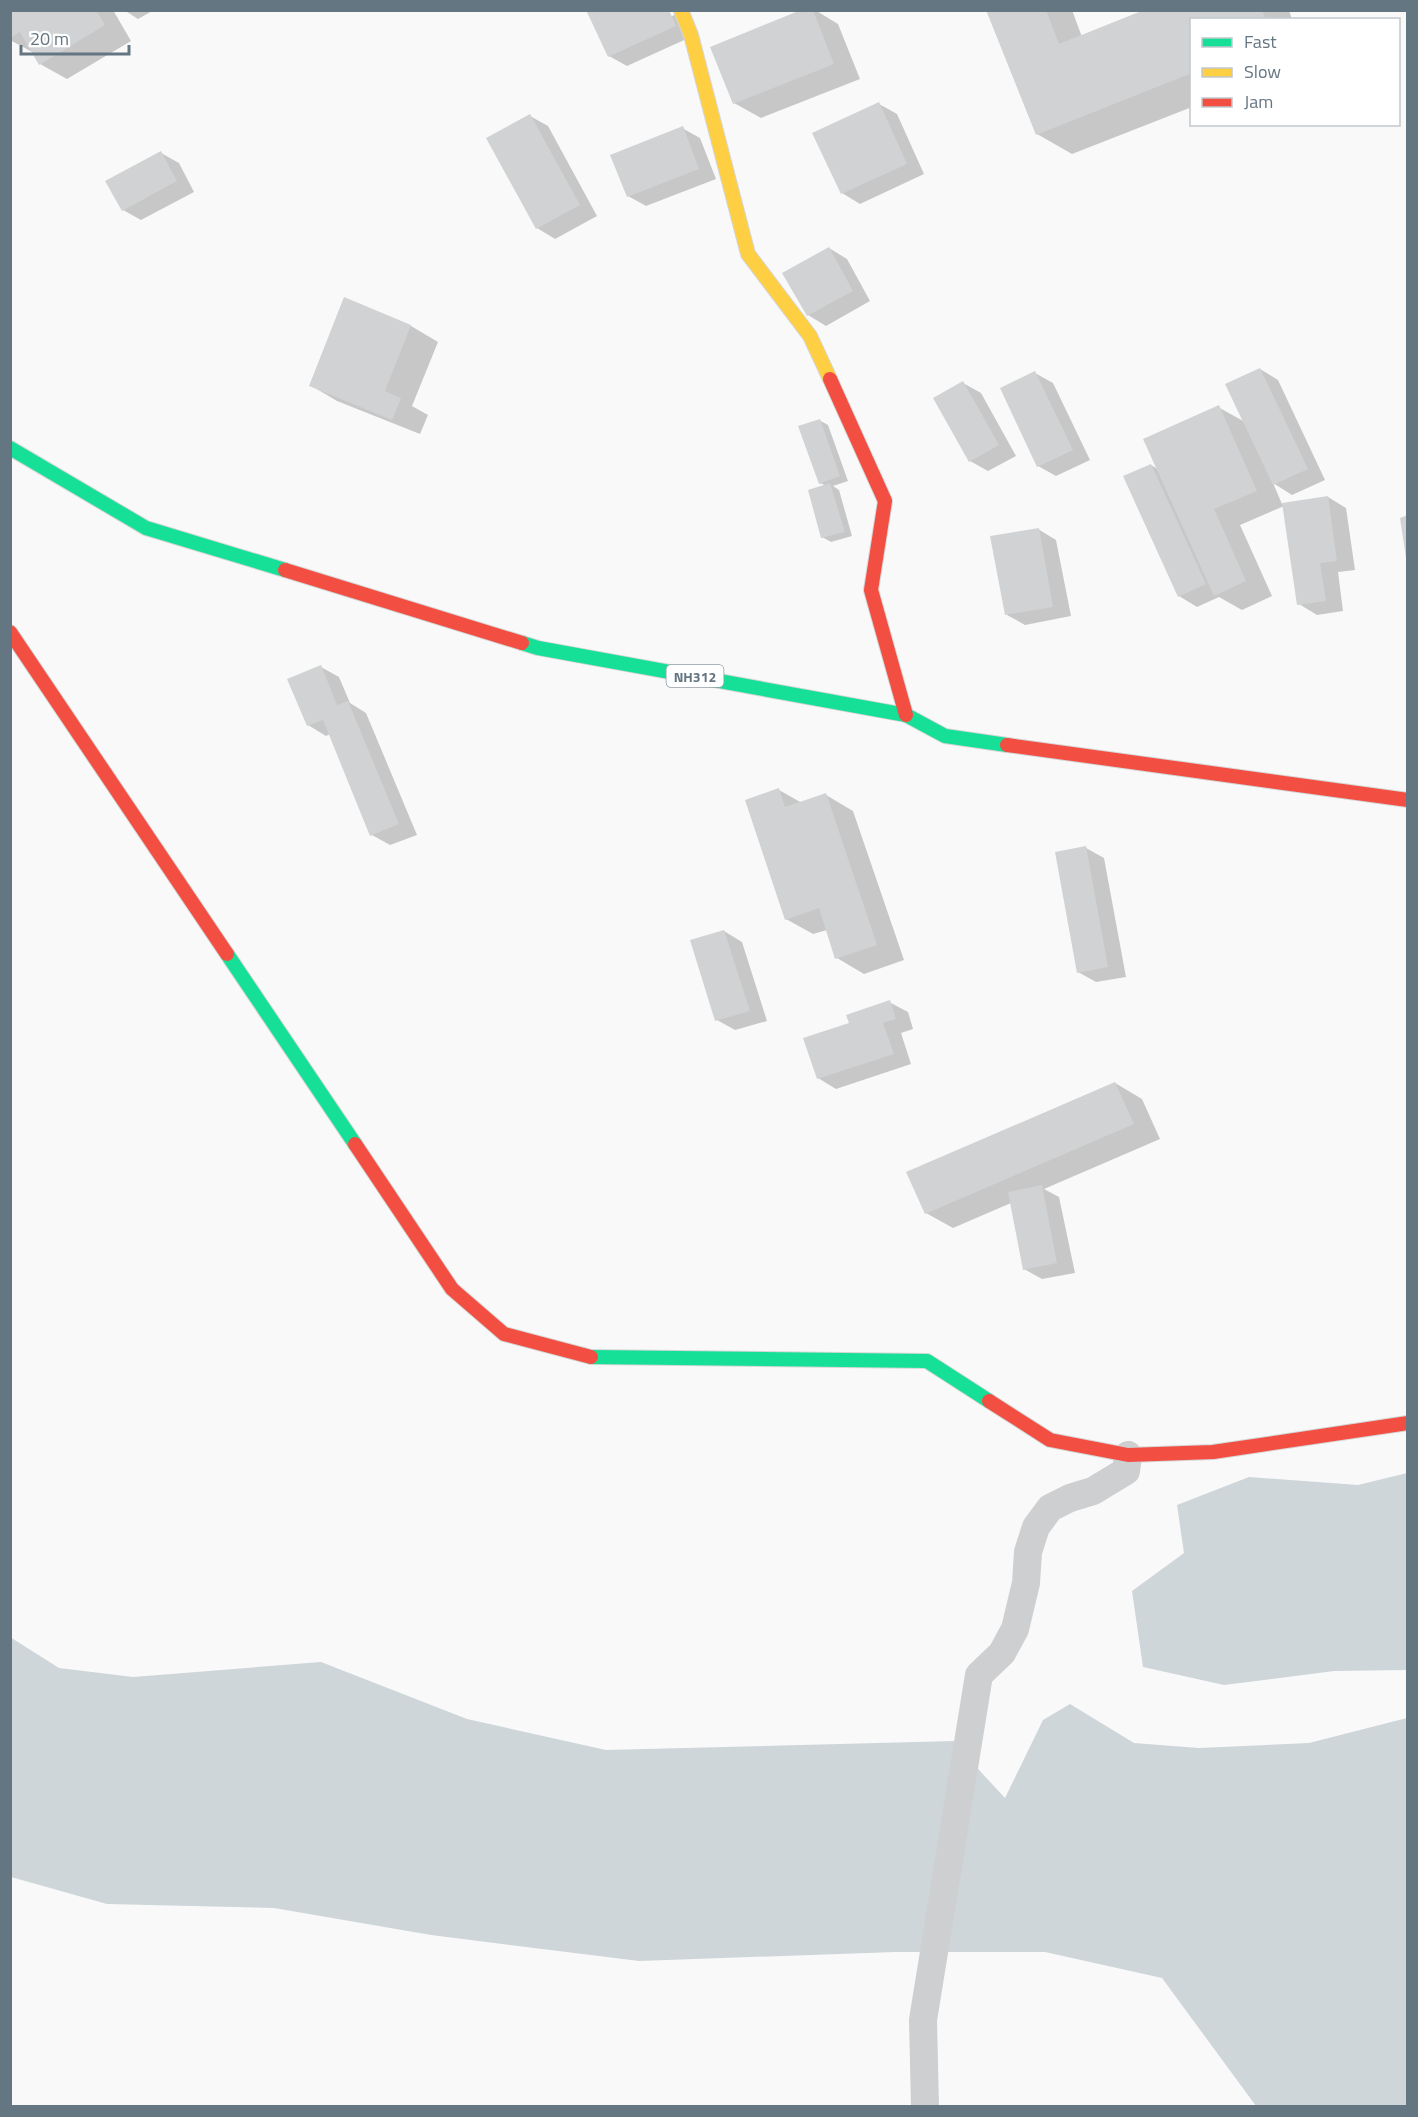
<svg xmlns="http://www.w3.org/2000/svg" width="1418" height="2117" font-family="'Titillium Web',sans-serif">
<rect width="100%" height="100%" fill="#f9f9f9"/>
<path fill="#ced6d9" d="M1407,1473V1670L1334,1671L1224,1685L1143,1667L1132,1591L1184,1553L1177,1505L1249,1477L1358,1485Z
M10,1637L59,1668L133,1677L321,1662L467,1719L606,1750L955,1741L980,1771L1005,1798L1043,1720L1070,1704L1134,1743L1199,1748L1309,1743L1407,1718V2106H1256L1162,1978L1045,1952H895L639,1961L431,1935L274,1908L107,1904L11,1877Z"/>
<path fill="#0003" d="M10,10H113L131,41L67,79L40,64L34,53L10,40Z
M124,10H154L138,19Z
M682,10L693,36L627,66L609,56Z
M805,10H815L838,24L860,79L761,118L734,103Z
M988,10H1072L1082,37L1148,10H1289L1292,20H1192V107L1072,154L1037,134Z
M879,104L897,114L924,174L860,204L842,193Z
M530,116L548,126L597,216L555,239L537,228Z
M682,128L700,138L716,179L646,206L628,196Z
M161,153L179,163L194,192L141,220L123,210Z
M829,248L847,259L870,301L826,326L808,315Z
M345,299L411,326L438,342L412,406L428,415L420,434L337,401L310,385Z
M1260,369L1278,380L1325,480L1292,495L1273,483L1282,504L1328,497L1346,508L1355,570L1338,572L1343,611L1317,615L1299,604L1284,506L1240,525L1272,596L1242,610L1219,597L1197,607L1179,596L1125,477L1151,465L1159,470L1218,407L1245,422Z
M1035,373L1053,383L1090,460L1056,476L1038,466Z
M963,383L981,393L1016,456L988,471L970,461Z
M819,420L828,425L848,481L833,486L839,490L852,536L831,542L822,537L827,486L820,483Z
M1038,529L1056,540L1071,616L1025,625L1007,615Z
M321,667L339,677L350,703L366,713L417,835L390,845L372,835L330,734L326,736L308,725Z
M779,790L802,803L826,795L853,811L904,960L864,974L837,958L827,930L813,934L786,919Z
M1086,848L1104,858L1126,977L1096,982L1078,972Z
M724,931L742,942L767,1021L735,1030L717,1020Z
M889,1002L908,1012L913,1029L901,1033L911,1064L836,1089L818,1078L851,1024Z
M1115,1083L1142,1099L1160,1139L1044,1189L1059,1197L1075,1273L1042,1279L1024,1269L1011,1203L953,1228L926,1213Z"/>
<path fill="#d0d2d3" d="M10,10H96L105,25L39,65L20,32L10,38Z
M586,10H669L676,26L608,57Z
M801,10H813L834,64L733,104L710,47Z
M986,10H1046L1059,44L1144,10H1262L1266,20H1192V73L1036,135Z
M879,102L907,164L841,194L812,133Z
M530,114L580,205L536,229L486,138Z
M683,126L699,169L627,197L610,155Z
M161,151L177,181L122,211L105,181Z
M829,247L853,291L807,316L782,273Z
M344,297L411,325L385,391L401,398L392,420L309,386Z
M1260,368L1308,469L1273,485L1225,384Z
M1035,371L1073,450L1037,467L1000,388Z
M963,381L999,445L969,462L933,398Z
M1219,405L1257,491L1214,509L1246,581L1214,596L1143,439Z
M820,419L840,476L819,484L798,426Z
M1151,464L1206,584L1178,597L1123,476Z
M830,483L845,532L821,538L808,490Z
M1328,496L1337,561L1320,563L1326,601L1297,605L1282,503Z
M1408,515V558H1406L1400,518Z
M1039,528L1053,607L1005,615L990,536Z
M321,665L337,705L348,701L399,824L370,836L323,720L307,726L287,679Z
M779,788L785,807L826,793L877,945L835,959L819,908L785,920L745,800Z
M1086,846L1108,967L1077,973L1055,852Z
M724,930L750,1011L715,1021L690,940Z
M890,1000L896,1019L883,1023L894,1054L817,1079L803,1038L849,1023L846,1015Z
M1115,1082L1134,1124L925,1214L906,1172Z
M1042,1185L1057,1263L1023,1270L1008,1192Z"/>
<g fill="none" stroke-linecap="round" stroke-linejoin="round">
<defs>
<path id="fast" d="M10,448L146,528L285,570
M522,643L538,648L906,715L945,736L1007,745
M227,954L355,1144
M591,1357L927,1361L989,1401"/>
<path id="slow" d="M681,10L691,35L748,254L810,336L830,379"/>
<path id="jam" d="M830,379L885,501L871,590L906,715
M285,570L522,643
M10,632L227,954
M1007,745L1408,800
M355,1144L452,1289L504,1334L591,1357
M989,1401L1050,1440L1128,1455L1213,1452L1408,1423"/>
</defs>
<use href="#fast" stroke="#d5d6d7" stroke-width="16"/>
<use href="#slow" stroke="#d5d6d7" stroke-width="16"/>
<use href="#jam" stroke="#d5d6d7" stroke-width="16"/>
<path stroke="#cecfd0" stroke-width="28" d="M925,2106L923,2020L979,1675L1002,1653L1015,1629L1026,1583L1028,1552L1036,1527L1050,1508L1070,1498L1093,1491L1126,1471L1128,1455"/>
<use href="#fast" stroke="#16e098" stroke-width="14"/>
<use href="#slow" stroke="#ffcf43" stroke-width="14"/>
<use href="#jam" stroke="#f24e42" stroke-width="14"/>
</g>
<g text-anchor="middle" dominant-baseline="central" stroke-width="6" stroke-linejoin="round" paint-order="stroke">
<rect fill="#fff" stroke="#939fa8" stroke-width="1.5" x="666.5" y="665" width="57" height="22" rx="4.5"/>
<g font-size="14" font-weight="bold" fill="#657683">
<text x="695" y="676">NH312</text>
</g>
</g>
<rect width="1418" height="2117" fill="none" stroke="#657683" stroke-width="24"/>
<rect x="1190" y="18" width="210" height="108" fill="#ffffff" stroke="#c1c8cd" stroke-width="1.5"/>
<rect x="1202" y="38" width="30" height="9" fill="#16e098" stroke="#c1c8cd" stroke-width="1.5"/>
<text x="1244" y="48" font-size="18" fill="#657683">Fast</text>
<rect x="1202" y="68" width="30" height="9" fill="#ffcf43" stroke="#c1c8cd" stroke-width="1.5"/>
<text x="1244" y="78" font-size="18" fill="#657683">Slow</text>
<rect x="1202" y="98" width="30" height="9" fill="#f24e42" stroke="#c1c8cd" stroke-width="1.5"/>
<text x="1244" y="108" font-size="18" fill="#657683">Jam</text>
<path d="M21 45v9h108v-9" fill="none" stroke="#657683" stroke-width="3"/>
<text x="30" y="45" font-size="18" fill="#657683" stroke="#ffffff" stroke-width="4.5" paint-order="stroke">20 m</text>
</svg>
